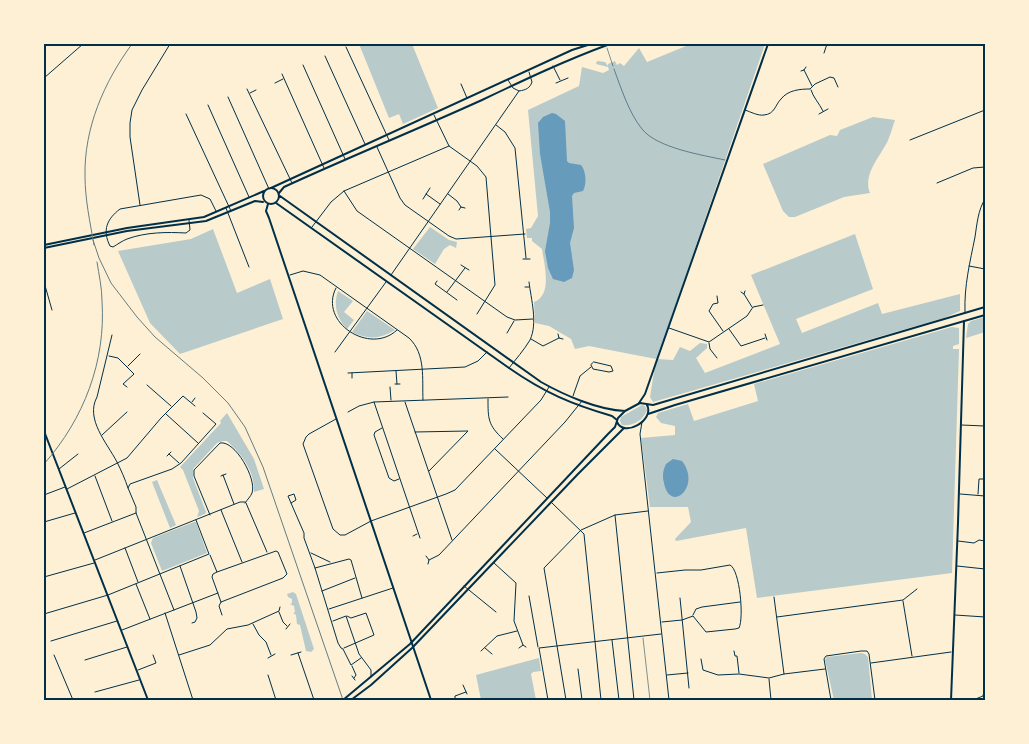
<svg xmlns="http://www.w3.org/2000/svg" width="1029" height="744" font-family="'Alegreya Sans',sans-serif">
<rect width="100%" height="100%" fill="#fdf0d5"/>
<path fill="#b9caca" d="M359,44H412L438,108L403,124L399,114L389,118Z
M691,44H765L657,359L673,360L680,347L690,351L700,343L707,344V348L696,358L705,373L780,344L751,275L855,234L873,289L796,319L802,333L878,303L882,314L960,294V311L944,318L653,402L650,397L656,359L589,346L575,349L571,339L549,326L535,323L534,302C553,295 544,264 542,249L532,241V238H527L526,229L531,228L538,216L528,110L579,86L582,67L603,73L609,70L608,67L596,64L597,61L605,62L608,66V64L615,61L617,65L620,63L624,66L639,48L647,62Z
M873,117L895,120C892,128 890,138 885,146C877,160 863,176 870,193L844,197L795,217H789L783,211L763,164L830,135L837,136L840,130Z
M430,227L449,240L457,242L456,248L450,245L444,249L435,264L413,249Z
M213,229L237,293L270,279L283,319L180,354L150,323L118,251L191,239Z
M338,291L353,301L344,312L354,320L347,329C337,318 333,306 338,291Z
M367,311L395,330C380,339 368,340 352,332Z
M985,317V332L966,338L968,324L971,321Z
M952,327L959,328V344L953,346V349H959L952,573L757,598L746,528L676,541L675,539L691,522L688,507H650L641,438L675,435V426L661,423L656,417L658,413L688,404L694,421L758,401L754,384Z
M642,405L645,406L647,410C643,421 633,426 622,425L620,421L621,417Z
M227,413L254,459L264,489L254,492C255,471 242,455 227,441H223L217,443L193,469V478L206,512L205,514L197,517L199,511L183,470L180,467L221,423L220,421Z
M157,480L176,525L170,528L152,482Z
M194,522H196L207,553L162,571L151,543L153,538Z
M293,592L296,594L314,649L311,652L306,651L300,625L297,624L296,615L293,613L295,612L294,606L290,604L292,603V599L288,597L287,594Z
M861,653L865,654L868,657L872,700H834L825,660L827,657Z
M539,658L541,671L533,672L531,674L536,700H481L476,675Z"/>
<path fill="#669bbc" d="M552,113L556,114L565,121L567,161L569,163L581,165C586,171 587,184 583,191L574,193L572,196L574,228L570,243L574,270L572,278L564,282L553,279L548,268L545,251L550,223V212L540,154L538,123L543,117Z
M673,459L682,461C702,487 670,514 664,483C662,476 663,470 666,464Z"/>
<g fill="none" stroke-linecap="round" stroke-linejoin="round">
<path stroke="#003049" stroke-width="0.5" d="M607,48L613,66
M614,69C621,88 629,113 642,129C657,148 702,155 725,160
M643,638L650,700"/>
<path stroke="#003049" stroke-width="1" d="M346,47L389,140
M824,53L827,44
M325,56L365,144
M303,65L345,159
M553,66L560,80
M804,70L812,86
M801,71L804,70L806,67
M282,74L324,168
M44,78L83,44
M508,80L513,88L519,91C526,90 530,88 532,82L529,72
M275,83L283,79
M556,83L568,78
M461,84L467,98
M247,89L292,183
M811,90C813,97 819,103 823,111
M250,93L256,90
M228,97L269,189
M208,105L249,197
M745,110C751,112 758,116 764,115C775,114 775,105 781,99C788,90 800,89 810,89L815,84L830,77L834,78L838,87
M186,114L231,211
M819,114L828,109
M434,115L449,146L477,166L486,177L495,285L477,314
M496,125L505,132L515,148L526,258
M910,140L985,110
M377,147L400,198L405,205L449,236L456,239L525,234
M985,180V189
M937,183L973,168L985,167
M344,191L357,211L507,317L515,320L533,319
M426,194L440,204
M448,194L457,201L461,207
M423,199L430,188
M140,205L130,137V123L132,110L142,90L170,44
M226,208L249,267
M459,210L461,207L465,208
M189,220L190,230L186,233C167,232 146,232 127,239C122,241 118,244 113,247L110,246C102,230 107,219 120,209L201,195L210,199L216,211
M312,227L331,202L344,191L449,146
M523,259H530
M461,265L469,270
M969,266L985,269
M290,275L303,271L320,275L409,338C426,354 422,379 423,400
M391,275L519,91
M437,281L435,284L457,300
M44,282L52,310
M525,287H529
M336,288C318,322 370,356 397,330
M447,292L465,268
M741,292L744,294L745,291
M744,294L752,307
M717,296L718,303L713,304L709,311L723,331
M965,312C964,286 970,262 975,237C977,224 978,210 985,199
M669,328L709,342L747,316L753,307L763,305
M729,329L741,346L765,338
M507,333L514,321
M558,334L559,338L563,339
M765,334L767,340
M112,335L97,397C85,419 107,443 117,462C121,470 125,479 128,488
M531,339L543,346L559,338
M709,343L710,349L717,358
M335,352L386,282
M109,356L118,358L134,374L123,384L127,387
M594,362L611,366L613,371L609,372L593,369L591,365Z
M128,366L140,354
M509,368C516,359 524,350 530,340C538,323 531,299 529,282
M396,371L397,384
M348,373L465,367L478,361L487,352
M352,373V378
M395,384H400
M147,385L171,406
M390,387L391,400
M573,396L580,376L591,367
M488,399C488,419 488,425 503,439
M192,402L195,398
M374,402L420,538
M405,402L452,540
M348,412L359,406L374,402L508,397
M166,414L198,443
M336,419L309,434L306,437L303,444L333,529L340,535H345L371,521L446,494L455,490L541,400L549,387
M642,422L640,434L669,700
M961,425L985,426
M382,428L375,432L374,435L389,478L394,481L399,479
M415,432L468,431L429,471
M102,435L127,412
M495,449L547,498
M169,454L179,463
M167,456L171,452
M59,469L78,454
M223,475L234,504
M95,476L112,521
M221,476L226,474
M67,489L127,458L161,418L183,396L195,406
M960,494L985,496
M978,494L979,479H983
M44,495L65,487
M246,503L267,552
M291,503L288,496L294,494L296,500L291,503L304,533V538L315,568L338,643L341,648L343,649L351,665L361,658
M552,503L584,534L601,700
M221,510L242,562
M210,515L194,476V470L220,443C235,440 257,479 252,493C251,496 247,500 245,503
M615,515L634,700
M44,522L75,513
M84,533L136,513
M413,536L417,534
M958,541L974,543L979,540L985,541
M125,548L138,582
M311,553L330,562
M210,555L217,572L213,574L212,577L221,602
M426,556L429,560L428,564
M95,560L240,502H245
M429,560L439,555L565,422L582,401
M494,563L516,583L514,621L523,645
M180,566L196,612L197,618L195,622L192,623
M957,566L985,569
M315,568L349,559L351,560L362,598
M217,572L276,551L278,552L287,574L283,578L221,602L219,606L222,615
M657,573L685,570H701L730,565C740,570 744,618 739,628L735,629L706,632L693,616L682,620L662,622
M44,577L94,563
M136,584L150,619
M464,586L496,612
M322,591L355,578
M529,596L538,647
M774,597L784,674
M680,598L689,688
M903,601L912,656
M329,609L393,588
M174,610L136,513V507L128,488L130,484L172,469L181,463L216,424L203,413
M279,612L283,622L287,626
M165,613L193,700
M44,614L108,595L209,554L196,520
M693,615L696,609L702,607L740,602
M955,615L985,617
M777,617L903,600L917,589
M333,621L346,616L359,654L371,670V677
M253,624L259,635L266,642L271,655
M286,629L290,624
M122,630L218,593
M612,640L619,700
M51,641L117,621
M344,648L374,635L366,613L351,618L347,616
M485,648L492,654
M519,648L523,645L526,647
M481,651L497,636L517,631
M734,651L735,656H737L739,673
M298,653L314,700
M54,655L73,700
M179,655L210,645L227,629L248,625L279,611L280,607
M291,655L301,652
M268,658L275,654
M701,659L703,670L718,675L739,674L769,678L784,674L825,669
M85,660L127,647
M871,663L951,652
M352,666L356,675L354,678
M578,669L582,700
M138,670L156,663L153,655
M268,675L276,700
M667,675L688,673
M352,676L355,680
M769,679L771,700
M463,685L467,694
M95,692L139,680
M455,700V696L466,692
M548,700L539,648L661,634
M566,700L544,568L581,530L615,515L648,511
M831,700L824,659L826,656L861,651H867L869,654L875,700
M973,700L983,696L985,686"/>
<path stroke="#003049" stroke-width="2" d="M271,188L572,50L591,44
M279,193L284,187C349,157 416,130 482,100C524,80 566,60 610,44
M268,204L266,211L269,218L431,700
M639,403L645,394L768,44
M44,431L148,700
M951,700L958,523L964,321"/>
<path stroke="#003049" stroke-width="2" d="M263 196a8 8 0 1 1 16 0a8 8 0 1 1-16 0Z
M280,196L541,382C564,395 598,410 625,411
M276,203L509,368C545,393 571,404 612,416L617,420
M44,245L127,228L204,217L264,191
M44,248L127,231L206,221L255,201L263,202
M648,414L675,405L985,315
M617,422C624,438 655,420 647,405
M343,700L410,644L608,434L615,427L618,418L625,411L640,403L653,405L985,307
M351,700L371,685L412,648L578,474L624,428"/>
<path stroke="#657d81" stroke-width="1" d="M93,240L99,258L111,283L137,317L155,337L203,378L228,403L245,427L263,467L343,700
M94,245C90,222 85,199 85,176C84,128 104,82 132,44
M44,464C84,419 106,361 102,301C102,288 99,275 97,262"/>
</g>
<rect width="1029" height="744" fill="none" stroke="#fdf0d5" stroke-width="90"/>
<rect x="45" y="45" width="939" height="654" fill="none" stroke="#003049" stroke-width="2"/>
</svg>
